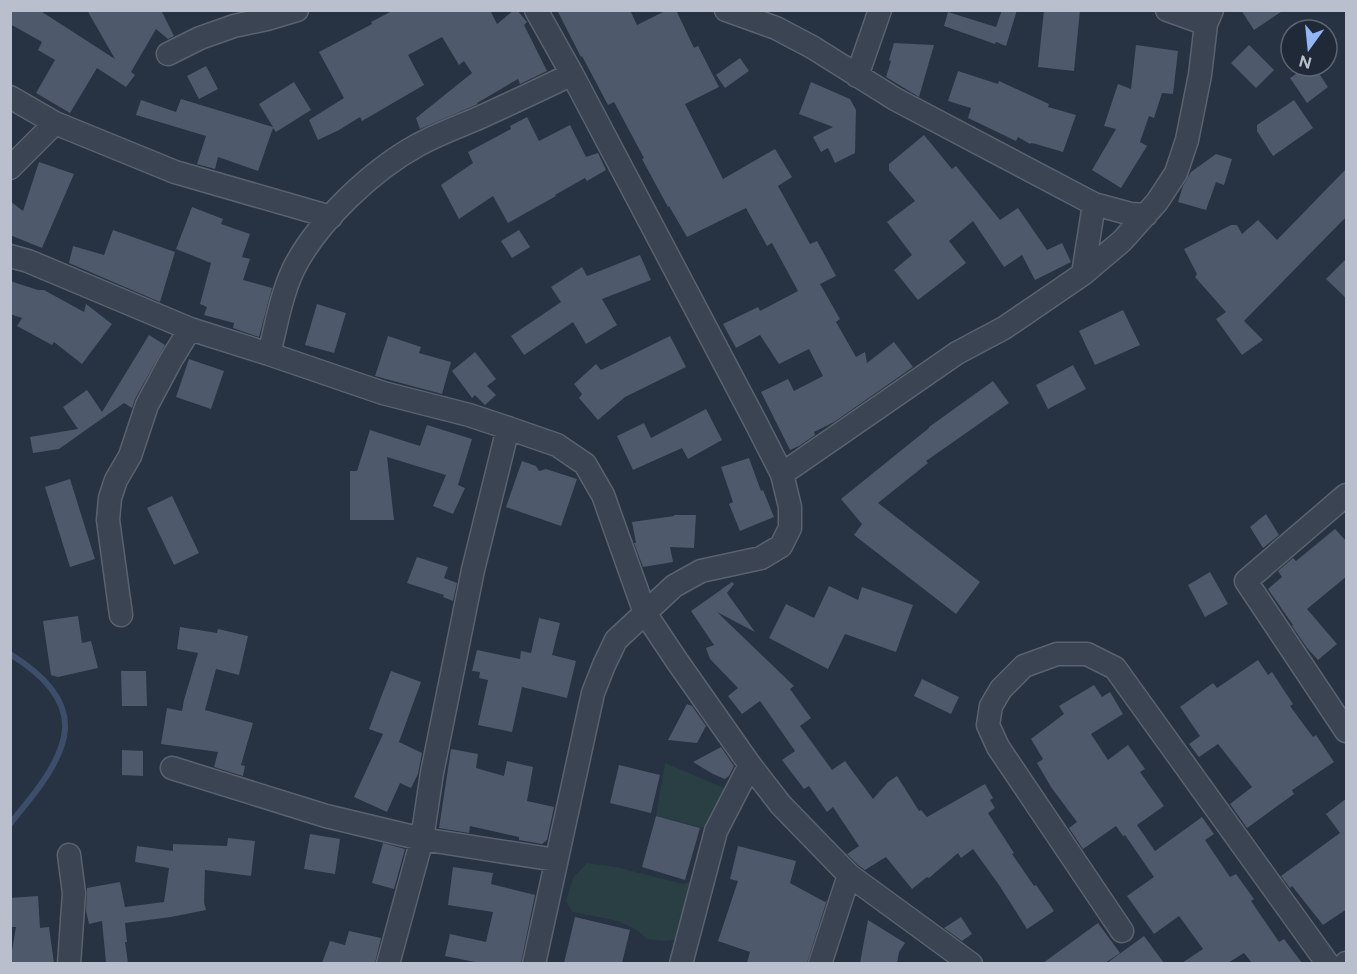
<svg xmlns="http://www.w3.org/2000/svg" width="1357" height="974" font-family="Figtree,sans-serif">
<rect width="100%" height="100%" fill="#273242"/>
<path fill="#293f43" d="M665,763L736,793L716,831L656,816Z
M587,863L616,867L683,884L690,882L706,895L682,939L664,941L646,939C631,919 595,917 572,912L566,901L573,878Z"/>
<g fill="none" stroke-linecap="round" stroke-linejoin="round">
<path stroke="#3e4e6a" stroke-width="6" d="M10,654C36,670 67,696 65,729C64,745 57,759 49,772C38,791 23,807 10,824"/>
</g>
<path fill="#4e596b" d="M10,10H39L115,59L87,10H161L174,36L168,39L156,29L131,72L135,75L126,87L97,68L70,113L36,93L55,60L38,50L42,42L10,24Z
M394,10H490L497,24L514,10H517L527,22L524,25L547,71L520,84L518,79L477,103L478,104L420,129L416,118L472,73L464,61L459,65L442,37L408,55L424,85L362,121L360,117L339,130L318,140L309,120L344,98L319,52L372,24L371,22Z
M557,10H630L637,25L667,10H676L694,48L698,46L719,87L685,104L723,179L775,149L792,177L778,186L810,244L817,241L836,276L820,284L840,319L836,322L856,357L865,352L867,363L894,342L913,367L834,422L814,432L815,435L799,446L790,450L761,392L788,379L794,391L823,376L809,349L779,364L760,335L736,348L723,324L758,307L760,311L798,291L772,243L767,246L746,208L687,237L669,206L668,207L642,159L644,158L614,102L608,105L582,56L581,57Z
M1002,10H1017L1006,46L996,42L995,44L944,26L948,12L996,27Z
M1044,10H1080L1074,71L1038,67Z
M1241,10H1284L1254,30Z
M894,43L934,45L919,97L886,77L891,61L889,60Z
M1136,45L1178,51L1173,94L1162,93L1154,118L1149,116L1140,142L1147,146L1121,188L1092,170L1116,129L1104,126L1118,84L1131,89Z
M1249,45L1274,70L1256,88L1231,63Z
M740,58L749,71L725,88L716,75Z
M206,66L218,89L199,99L187,76Z
M1308,66H1314L1328,87L1307,103L1290,78Z
M958,71L998,84L999,81L1049,104L1048,107L1076,115L1063,152L1036,144L1031,143L1030,144L1018,137L1016,141L968,118L971,108L948,101Z
M294,82L311,110L276,132L273,128L258,171L218,157L215,169L197,164L206,136L136,115L141,100L176,112L181,99L273,127L259,104Z
M811,82L850,99L856,110L855,153L835,163L828,148L821,152L813,137L833,127L799,114Z
M1294,100L1313,128L1273,156L1257,131V125Z
M527,117L539,141L570,125L586,157L598,153L606,170L587,181L585,178L555,195L556,196L508,223L493,196L459,219L441,185L473,163L468,152L511,129L510,126Z
M924,135L952,169L956,166L1000,220L1018,208L1047,250L1062,243L1071,262L1035,280L1022,255L1004,267L973,221L949,241L966,263L918,300L894,270L912,255L887,222L915,201L889,170V164Z
M1216,154L1232,159L1224,185L1216,182L1206,210L1178,202L1183,186L1191,172Z
M39,162L74,174L42,248L10,235V201L23,211Z
M1347,168V216L1244,321L1263,340L1242,355L1216,319L1226,312L1195,277L1197,274L1184,249L1231,225H1237L1242,234L1258,220L1277,240Z
M192,207L223,219L221,224L250,234L242,257L250,259L243,280L272,288L259,337L233,328L234,323L204,315L207,307L200,304L211,263L176,249Z
M113,230L175,252L160,302L69,263L73,246L104,255Z
M519,230L530,247L512,258L501,241Z
M640,255L651,280L602,299L617,325L586,344L573,322L524,355L511,336L561,302L551,287L582,267L587,276Z
M1347,258V299L1326,279Z
M10,281L38,290H44L84,312L86,304L112,324L82,364L54,342L52,345L17,326L22,318L10,314Z
M317,304L346,313L334,353L305,345Z
M1123,310L1140,345L1095,365L1079,331Z
M149,335L165,345L135,399L132,408L124,403L59,449L33,453L30,437L78,429L63,407L87,390L102,412Z
M388,336L421,347L419,353L451,362L442,394L375,376Z
M670,336L686,367L625,397L598,420L579,398L582,394L574,384L596,364L601,370Z
M475,352L496,379L487,386L496,395L485,405L475,395L472,398L452,371Z
M189,359L224,371L211,409L176,397Z
M1073,365L1086,389L1048,409L1036,385Z
M993,381L1009,403L926,461L928,463L878,503L980,582L956,614L854,535L862,524L841,499L929,428V427Z
M706,409L722,440L688,459L682,448L633,470L617,436L644,423L651,438Z
M427,425L472,439L458,485L465,488L453,514L433,506L446,475L387,457L394,520H350V471H357L370,430L420,446Z
M749,458L761,491L763,490L774,517L740,531L729,504L733,502L721,467Z
M522,461L536,466L539,471L546,469L577,479L561,526L506,507Z
M70,479L95,559L70,567L45,487Z
M172,496L199,553L174,565L147,508Z
M1266,514L1279,535L1263,548L1250,527Z
M674,515H696L694,548L670,547L673,562L643,567L634,543H636L632,522L674,516Z
M1335,529L1347,542V576L1307,609L1337,644L1318,660L1307,648L1292,626L1293,625L1268,589L1282,577L1278,571L1293,558L1296,561Z
M417,557L448,567L444,578L457,583L453,601L443,597L444,595L407,583Z
M1210,572L1228,604L1205,617L1188,585Z
M732,582L734,584L727,593L755,632L717,612L794,686L790,689L811,718L800,726L832,770L845,761L873,799L888,782L897,776L919,811L921,810L927,817L985,784L993,798L990,800L995,808L988,813L1014,853L1012,854L1034,886L1036,885L1054,911L1027,929L999,885L973,849L961,858L958,853L929,878L927,877L912,889L886,857L865,870L858,865L847,854L859,846L833,807L827,812L809,786L804,789L782,760L795,751L760,701L742,714L728,696L738,688L710,659L706,648L714,645L691,611Z
M829,586L858,600L862,587L913,605L896,652L845,634L828,669L769,638L786,604L814,618Z
M78,616L82,643L91,641L98,668L58,677L51,675L43,621Z
M539,618L560,623L552,655L576,661L567,698L522,687L512,732L478,725L488,680L479,678L480,672L472,671L477,650L520,659L521,651L531,653Z
M180,627L217,633L218,629L248,636L239,675L216,669L205,710L253,723L241,765L245,766L243,776L214,767L218,752L161,744L167,708L182,711L184,700L198,653L177,649Z
M1258,660L1268,675L1272,672L1293,704L1290,706L1313,737L1316,735L1334,762L1292,790L1294,794L1247,828L1230,804L1252,787L1218,744L1199,757L1189,744L1200,736L1180,707L1213,683L1217,688Z
M121,671H146L147,706H122Z
M391,671L421,682L399,742L422,753L418,774L411,788L400,783L387,812L354,797L383,734L369,729Z
M922,679L959,697L951,714L914,696Z
M1094,685L1102,697L1110,692L1123,714L1091,734L1108,760L1128,745L1145,769L1140,772L1164,806L1137,825L1155,851L1202,817L1214,834L1205,840L1230,877L1236,874L1254,899L1251,901L1279,942L1284,939L1302,963H1252L1244,953L1228,963H1182L1203,949L1179,916L1154,934L1127,896L1154,877L1125,835L1123,836L1116,826L1083,849L1069,828L1077,822L1051,787L1037,763L1043,759L1031,739L1064,714L1059,706Z
M687,704L692,706L706,726L697,743L668,740Z
M721,747L734,766L729,776L725,779L713,774L693,762Z
M451,749L478,754L476,768L504,776L507,761L533,767L527,801L554,807L547,840L542,844L519,840V837L470,826L469,833L439,828Z
M122,750L143,751V776L122,775Z
M619,765L660,775L651,813L610,803Z
M1347,798V909L1323,925L1292,886L1290,888L1281,876L1340,833L1326,814Z
M656,816L700,828L685,880L642,867Z
M310,834L340,839L335,874L304,869Z
M228,838L255,841L251,876L205,870L204,902L206,910L171,917L125,923L127,942H125L128,963H106L102,921L89,924L86,911L87,888L120,882L125,907L164,902L169,868L135,862L137,846L173,851V844L227,846Z
M383,843L405,849L394,889L372,883Z
M738,846L796,861L790,883L825,902L827,900L807,963H747L750,952L718,941L738,881L730,879Z
M453,867L493,873L491,884L535,895L521,963H480L445,956L450,934L486,942L493,912L448,905Z
M38,896L40,928L49,927L54,963H10L16,927H10V898Z
M575,917L630,930L622,963H564Z
M961,917L972,934L962,941L944,928Z
M868,920L905,943L899,952L897,963H860Z
M1098,923L1120,953L1105,963H1043Z
M349,931L381,938L375,963H322L330,941L345,945Z
M1144,936L1164,963H1107Z"/>
<g fill="none" stroke-linecap="round" stroke-linejoin="round">
<defs>
<path id="street" d="M726,10L776,28L812,47L895,99L1094,204L1083,274
M1167,10L1206,24
M168,54L200,38L234,26L267,19L297,10
M857,76L880,10
M10,97L55,123L175,172L331,217
M10,168L55,123
M1094,204L1131,214L1146,215
M10,256L28,261L190,329L269,354L383,393L469,415L508,428L557,445L585,464L603,495L645,613L677,661L750,765L781,805L849,875L971,964
M269,354C276,326 281,296 293,270C316,223 372,170 418,145C438,134 460,126 481,117C511,103 542,89 572,74
M782,474L957,353L1004,328L1051,296L1083,274L1122,241L1157,202L1176,173L1187,140L1200,75L1206,24L1212,10
M1346,495L1246,581L1346,731
M121,615L108,520L110,498L116,480L130,456L147,405L171,360L190,329
M172,768L326,816L422,839L556,860
M1122,931L998,747L988,725L991,706L1001,689L1024,666L1057,654H1087L1115,668L1328,964
M69,964L74,893L69,855
M388,964L422,839L432,773L473,570L508,428
M534,964L593,693L604,665L616,640L674,586L701,571L761,558L781,546L790,528V507L782,474L755,421L572,74L536,10
M681,964L716,831L750,765
M820,964L849,875
M1346,964V963"/>
</defs>
<use href="#street" stroke="#5a626f" stroke-width="25"/>
<use href="#street" stroke="#3b4452" stroke-width="22"/>
</g>
<rect width="1357" height="974" fill="none" stroke="#b9bfcc" stroke-width="24"/>
<g transform="translate(1309 48) rotate(195)"><circle r="28" fill="#202937" stroke="#5d6573" stroke-width="1.5"/>
<path d="M0-4.5L10 22L0 15L-10 22Z" fill="#93b6f6"/>
<text y="-9" font-size="16" font-weight="bold" text-anchor="middle" fill="#b9bfcc">N</text>
</g>
</svg>
